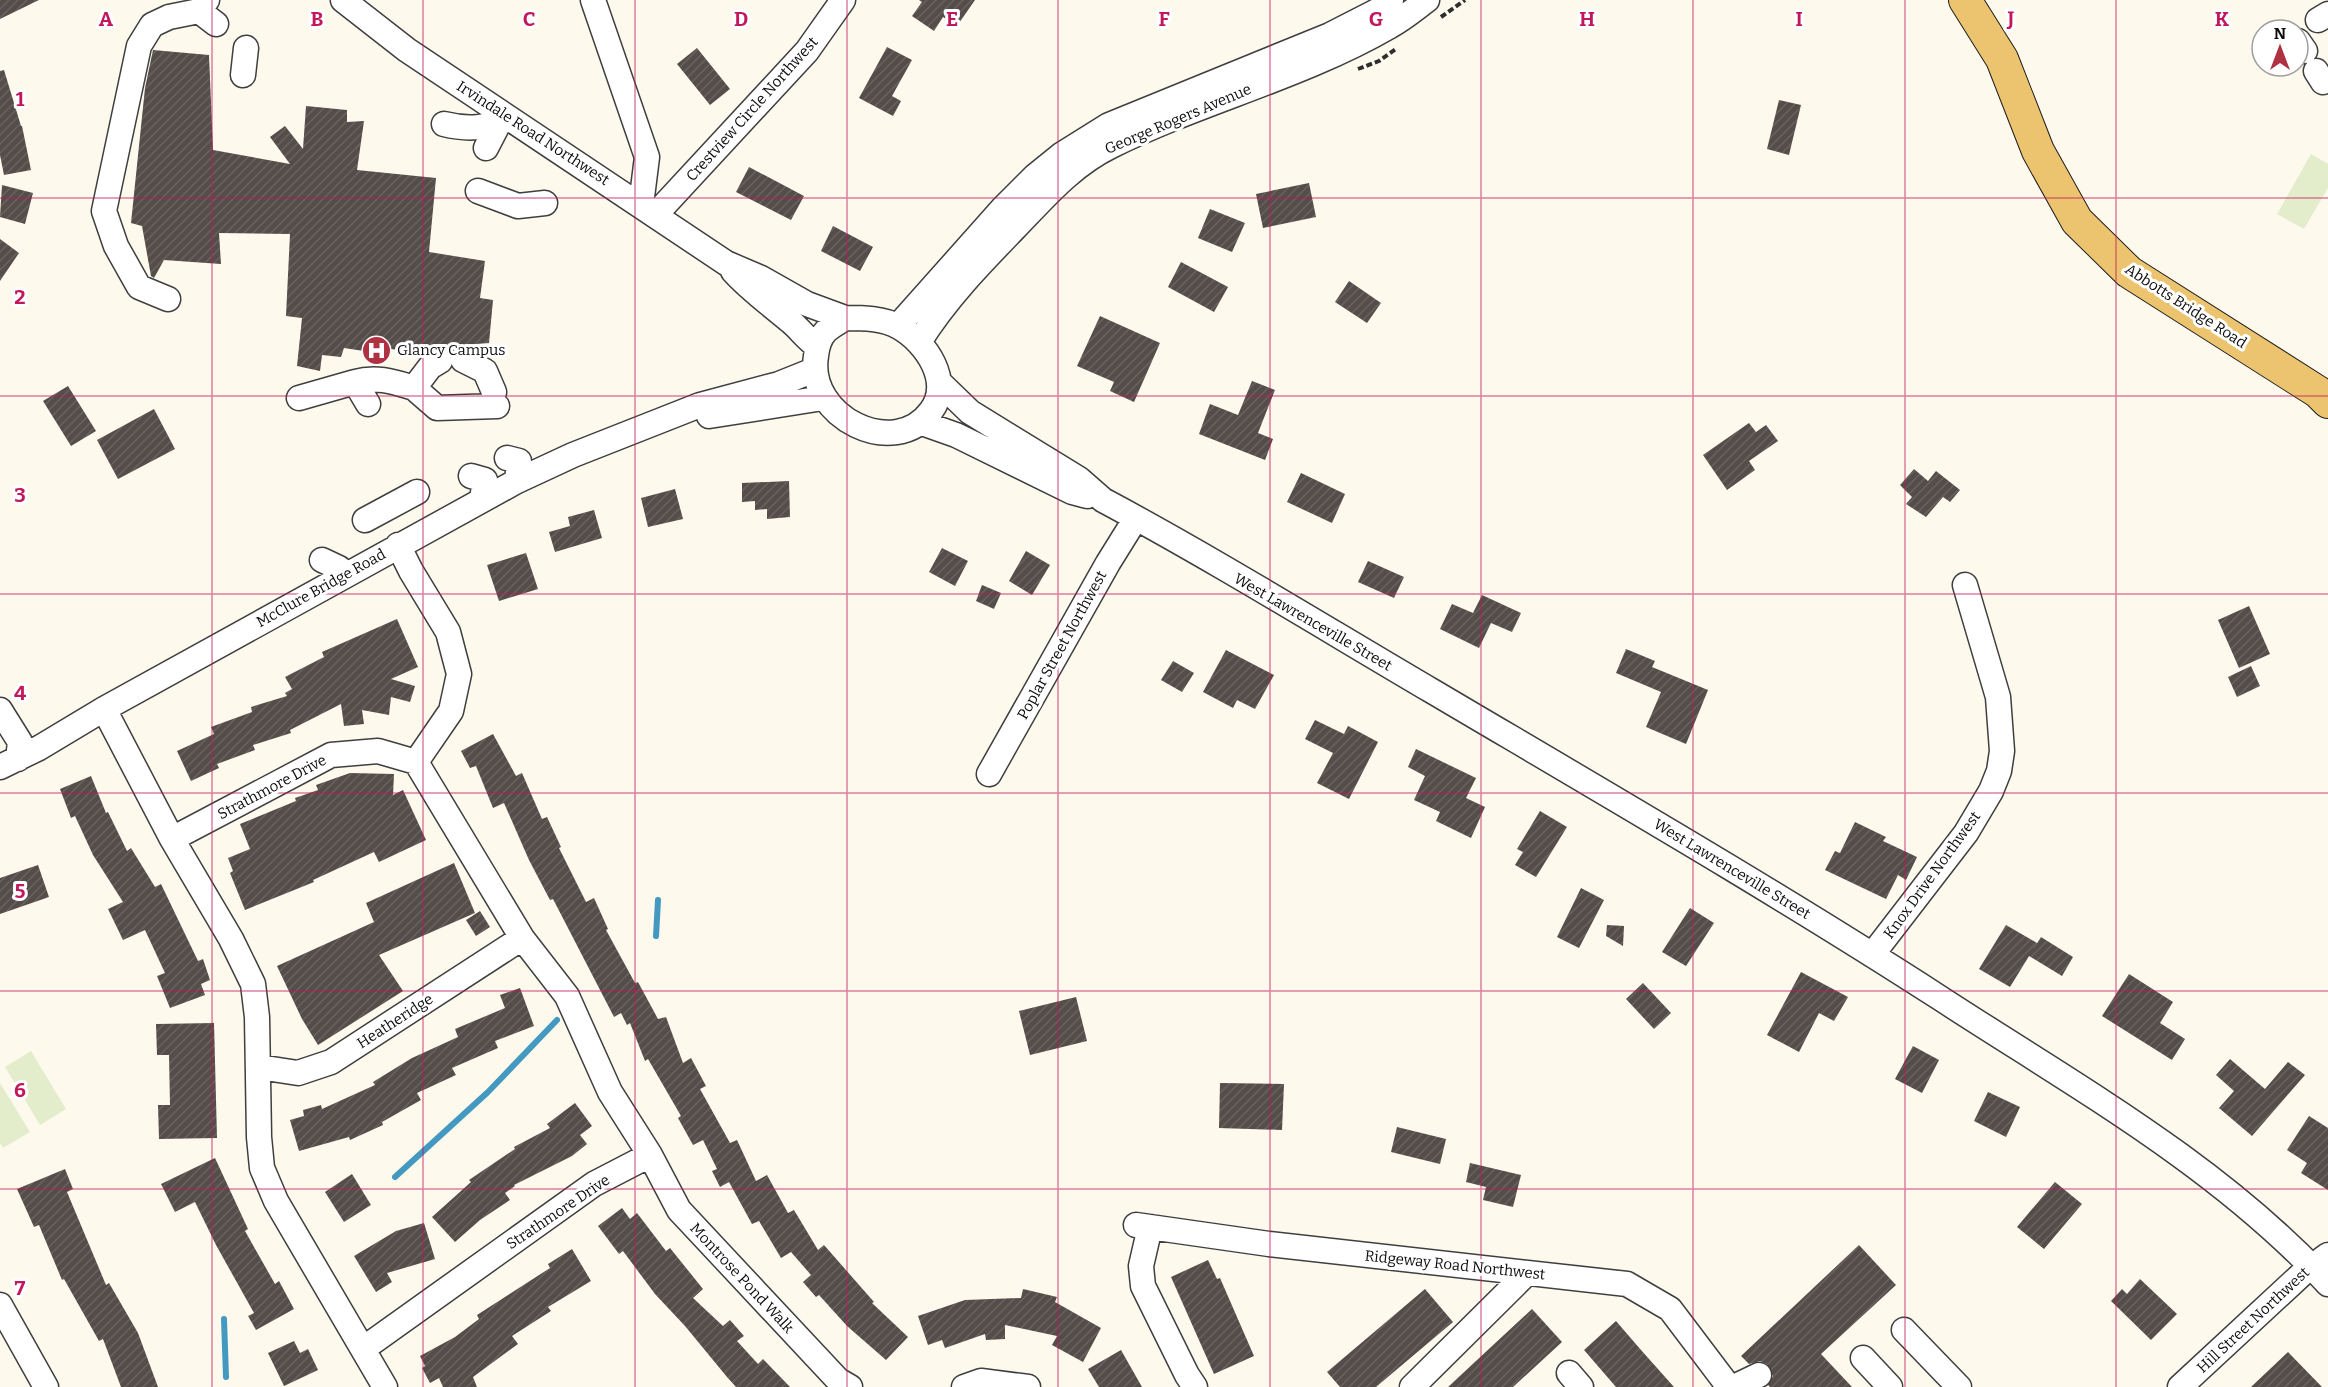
<svg xmlns="http://www.w3.org/2000/svg" width="2328" height="1387" font-family="Bitter,serif">
<defs>
<pattern id="building-hatch" width="6" height="6" patternUnits="userSpaceOnUse" patternTransform="scale(1.5)"><rect width="6" height="6" fill="#544d4a"/><path d="M-1 1l2-2M0 6l6-6M5 7l2-2" fill="none" stroke="#686260"/></pattern>
</defs>
<rect width="100%" height="100%" fill="#fdf9ed"/>
<path fill="#e4edcb" d="M2311,154L2328,164V188L2304,229L2277,214Z
M31,1051L66,1109L40,1125L5,1067Z
M0,1083L30,1132L3,1148L0,1143Z"/>
<g fill="none" stroke-linecap="round" stroke-linejoin="round">
<path stroke="#4499c1" stroke-width="6" d="M656,936L658,900
M395,1177L488,1092L557,1020
M224,1319L226,1377"/>
</g>
<path fill="url(#building-hatch)" d="M0,0H39L0,19Z
M919,0H975L957,26L943,17L934,31L912,16L922,2Z
M887,47L912,60L892,96L901,101L893,116L859,98Z
M697,48L730,89L710,105L677,64Z
M153,50L209,55L213,150L290,164L270,137L285,126L303,149L306,106L347,110V122L364,121L357,170L436,178L429,252L485,261L480,298L493,300L489,343L463,345L451,353L440,347L423,352L379,348L377,353L344,348L341,357L322,355L320,371L297,366L302,318L286,316L290,234L219,233L221,264L164,260L154,278L151,276L142,226L131,223L145,88Z
M4,70L21,126H22L31,170L4,175L0,155V71Z
M1779,100L1801,105L1789,155L1767,149Z
M749,167L804,196L791,220L736,192Z
M1309,183L1316,217L1263,228L1256,194Z
M2,185L33,193L25,224L0,217Z
M1210,209L1245,223L1232,252L1198,238Z
M833,226L873,247L860,271L821,251Z
M0,239L19,253L0,281Z
M1181,262L1228,287L1214,312L1168,287Z
M1349,281L1381,303L1367,323L1335,302Z
M1100,316L1160,343L1134,402L1110,391L1114,382L1077,366Z
M1252,381L1275,390L1258,433L1273,439L1265,460L1199,434L1210,404L1238,415Z
M68,386L96,431L71,446L43,401Z
M154,409L175,449L118,479L97,440Z
M1749,423L1756,432L1766,425L1778,441L1749,461L1755,470L1727,490L1703,455Z
M1914,469L1928,481L1936,471L1960,490L1950,502L1943,497L1926,517L1906,504L1912,497L1900,485Z
M1301,473L1345,494L1332,523L1287,502Z
M789,481L790,517L767,519V509L755,510V501L742,502V483Z
M675,489L683,519L648,527L641,498Z
M594,510L602,538L555,552L549,532L570,526L568,517Z
M942,548L968,561L955,586L929,572Z
M1026,551L1050,565L1032,595L1009,581Z
M526,553L538,589L499,601L487,565Z
M1368,561L1404,577L1394,598L1358,582Z
M982,585L1001,593L994,609L976,601Z
M1482,595L1521,613L1512,632L1491,623L1479,648L1440,629L1452,604L1473,613Z
M2249,606L2270,654L2239,668L2218,620Z
M397,619L418,667L391,679L415,686L410,702L391,697L389,715L362,710L364,724L344,726L341,704L290,730L291,733L253,745L255,750L217,764L219,768L191,781L177,751L214,734L211,727L252,712L251,707L287,696L285,693L292,689L285,677L324,657L322,652Z
M1626,649L1655,661L1652,667L1708,690L1686,744L1646,727L1661,692L1616,673Z
M1226,650L1274,675L1255,709L1237,700L1233,708L1203,692Z
M1173,661L1194,673L1182,692L1161,680Z
M2251,666L2260,686L2237,697L2228,677Z
M1315,720L1344,734L1348,726L1378,742L1349,799L1317,783L1333,753L1305,739Z
M493,734L516,776L522,773L542,819L547,817L561,847L559,848L586,902L594,898L608,929L606,930L635,983L638,982L658,1019L666,1017L683,1063L691,1058L706,1086L700,1089L730,1143L737,1140L756,1181L767,1175L788,1213L794,1210L818,1250L824,1245L874,1302L872,1303L908,1337L886,1360L847,1326L819,1295L816,1297L803,1282L811,1275L791,1252L781,1258L759,1221L752,1224L729,1182L720,1187L712,1171L717,1169L703,1140L693,1145L678,1118L681,1116L648,1059L645,1061L630,1023L627,1025L621,1013L614,1017L553,899L550,900L529,860L504,803L493,808L476,766L470,768L461,751Z
M1416,749L1476,778L1466,798L1485,807L1471,838L1436,821L1440,812L1414,800L1425,776L1408,767Z
M350,773L394,774L393,795L403,790L426,840L379,862L374,852L313,880L314,882L245,910L230,873L233,871L228,858L250,849L240,824L296,801L295,798L318,790L316,785Z
M91,776L106,813L108,812L127,851L131,848L155,887L161,884L198,961L203,959L210,980L201,984L205,995L170,1008L157,976L165,973L145,930L123,940L108,909L123,902L93,855L75,816L71,818L60,789Z
M1540,811L1567,827L1536,877L1515,865L1523,852L1517,849Z
M1855,822L1886,837L1883,841L1917,857L1906,880L1898,875L1886,899L1825,870L1835,851L1840,853Z
M454,863L475,913L379,955L403,991L318,1045L302,1019L277,966L374,922L366,903Z
M38,865L49,897L0,914V878Z
M1581,888L1604,900L1579,948L1557,937Z
M1690,908L1714,923L1686,966L1662,952Z
M480,911L490,927L476,936L466,920Z
M1607,925L1624,926L1623,946L1606,936Z
M2006,925L2037,943L2010,987L1979,969Z
M2041,937L2073,957L2062,976L2029,956Z
M1801,972L1848,997L1834,1021L1819,1013L1799,1052L1767,1035Z
M2129,974L2173,1002L2160,1023L2185,1039L2172,1060L2102,1016Z
M1643,983L1671,1013L1654,1029L1626,999Z
M520,988L534,1026L495,1041L498,1048L452,1068L456,1075L417,1093L421,1100L382,1122L383,1125L350,1140L349,1137L299,1151L290,1120L304,1116L303,1110L321,1105L322,1109L375,1085L373,1082L412,1058L458,1037L455,1029L505,1008L500,995Z
M1076,997L1087,1041L1030,1055L1019,1011Z
M214,1023L217,1138L159,1139L158,1105H170L169,1055H157L156,1024Z
M1913,1046L1939,1060L1922,1093L1895,1079Z
M2230,1059L2265,1089L2288,1062L2305,1075L2252,1136L2219,1108L2234,1091L2216,1075Z
M1220,1083L1284,1084L1282,1130L1219,1128Z
M1988,1092L2020,1107L2006,1137L1974,1121Z
M575,1103L592,1126L580,1135L587,1144L572,1156L514,1185L515,1186L505,1193L510,1200L480,1220L455,1242L432,1217L471,1182L469,1180L515,1149L514,1147L550,1128L547,1124Z
M2309,1116L2328,1128V1190L2301,1173L2307,1163L2287,1150Z
M1397,1127L1446,1139L1440,1164L1391,1152Z
M215,1158L248,1229L245,1231L275,1284L279,1281L294,1309L256,1330L248,1316L254,1313L216,1245L195,1202L175,1212L161,1184Z
M1470,1163L1521,1175L1513,1207L1483,1200L1486,1187L1466,1182Z
M65,1169L73,1189L67,1192L106,1285L109,1283L138,1333L158,1387H121L103,1339L99,1341L64,1279L62,1280L39,1225L34,1227L17,1189Z
M352,1174L371,1205L344,1222L325,1192Z
M2055,1182L2082,1204L2044,1249L2017,1227Z
M622,1208L630,1219L637,1213L666,1251L670,1248L703,1289L693,1298L723,1326L730,1320L744,1336L737,1341L758,1364L763,1359L790,1387H736L727,1377L685,1326L655,1294L623,1251L619,1254L598,1226Z
M424,1223L435,1259L387,1273L392,1282L376,1292L354,1256L396,1231Z
M1859,1245L1896,1285L1821,1354L1852,1387H1770L1768,1385L1773,1376L1767,1364L1760,1361L1749,1364L1741,1356Z
M572,1249L591,1281L548,1307L551,1311L512,1336L518,1344L473,1377L477,1387H443L439,1378L430,1383L422,1368L425,1366L420,1356L455,1337L479,1319L477,1315L550,1268L548,1264Z
M1208,1260L1217,1279L1220,1278L1254,1356L1214,1374L1171,1277Z
M2140,1279L2177,1314L2151,1340L2111,1301L2122,1289L2127,1294Z
M1023,1289L1057,1297L1055,1302L1101,1328L1083,1362L1052,1345L1057,1336L1005,1325V1339L986,1340L985,1334L945,1348L942,1340L928,1345L918,1316L965,1300L1021,1298Z
M1425,1289L1453,1322L1376,1387H1340L1327,1372Z
M1532,1309L1562,1342L1513,1387H1448Z
M1616,1321L1641,1350L1674,1387H1616L1584,1350Z
M294,1341L300,1353L308,1349L318,1370L284,1386L268,1353Z
M1121,1350L1142,1387H1099L1088,1369Z
M2288,1352L2322,1387H2251Z"/>
<g fill="none" stroke-linecap="round" stroke-linejoin="round">
<defs>
<path id="minor" d="M343,0L407,50L726,263L761,278L807,304L845,318
M593,0L647,157L641,205
M199,11L216,24
M2318,20L2328,14
M2298,41L2305,51
M2316,71L2323,82
M243,75L246,48
M444,124C468,130 486,128 510,119
M486,148L499,123
M478,191L518,206L545,203
M656,214L807,51L843,0
M733,271C750,290 770,304 790,321C800,329 806,339 817,346
M168,299L139,287L116,246L104,211L139,46L152,25L169,17L199,11L207,0
M845,318C863,318 883,318 899,327C926,342 953,382 931,411C895,461 806,417 816,356C817,347 820,337 826,331C831,326 839,322 845,318Z
M898,326L1003,208L1035,176L1061,155L1109,125L1330,35L1377,11L1391,0
M919,342C946,299 980,264 1015,228C1045,197 1072,165 1111,146C1202,101 1302,77 1390,26C1403,19 1415,9 1427,0
M463,360L485,371L494,392
M355,382C377,376 394,382 414,388L430,367L440,361
M940,383L970,412L1079,479L1103,500C1215,560 1323,627 1432,691C1603,792 1774,891 1940,998C2075,1086 2218,1165 2328,1284
M414,388L437,408L497,406
M299,398L355,382L368,404
M709,416L823,398
M922,423L956,435L1072,492L1087,496
M507,458L519,461L517,481
M471,476L485,480L482,499
M365,520L417,492
M398,545L411,571L448,632L459,674L451,711L416,762
M322,560L339,568L334,581
M104,709L172,839L231,939L253,984L257,1017L259,1137L262,1168L276,1201L385,1387
M0,710L20,742L18,759
M0,767L39,748L104,709L517,481L573,455L700,405L779,384L814,370
M989,774L1108,563L1136,518
M172,839L331,755L378,751L416,762L522,938L567,996L610,1092L650,1155L679,1210L838,1380L850,1387
M1872,955L1966,833L1991,791L1999,771L2002,751L1998,697L1965,585
M259,1067L298,1073L331,1062L522,938
M1136,1225L1269,1244L1627,1284L1670,1309L1729,1387
M1150,1227L1141,1266L1143,1286L1187,1375L1195,1387
M0,1305L46,1387
M1904,1330L1959,1387
M363,1349L594,1184L650,1155
M1863,1358L1890,1387
M1569,1373L1581,1387
M964,1387L981,1381L1028,1387
M1412,1387L1527,1273
M1734,1387L1759,1375
M2180,1387L2302,1274L2328,1255"/>
<path id="major" d="M1965,0L2002,59L2038,151L2077,221L2129,272L2318,392L2328,402"/>
</defs>
<use href="#minor" stroke="#3f3f3f" stroke-width="27"/>
<use href="#major" stroke="#1d1d1d" stroke-width="34"/>
<path stroke="#2e2e2e" stroke-width="4" stroke-dasharray="6 3" stroke-linecap="butt" d="M1441,17L1465,0
M1358,69L1379,61L1396,49"/>
<use href="#minor" stroke="#fff" stroke-width="24"/>
<use href="#major" stroke="#ecc46f" stroke-width="32"/>
</g>
<path fill="none" stroke="#c2185b" stroke-width="1.5" stroke-opacity="0.55" d="M212,0V1387M423,0V1387M635,0V1387M847,0V1387M1058,0V1387M1270,0V1387M1481,0V1387M1693,0V1387M1905,0V1387M2116,0V1387M0,198H2328M0,396H2328M0,594H2328M0,793H2328M0,991H2328M0,1189H2328"/>
<defs>
<symbol id="hospital-disc" viewBox="-11 -11 22 22"><circle r="9.5" fill="#b03141" stroke="#fff"/><path d="M-5-5h3v3.5h4V-5h3V5h-3V1.5h-4V5h-3Z" fill="#fff"/></symbol>
</defs>
<g fill-rule="evenodd">
<use href="#hospital-disc" x="360" y="334" width="33" height="33"/>
</g>
<g text-anchor="middle" dominant-baseline="central" stroke-width="6" stroke-linejoin="round" paint-order="stroke">
<g font-size="15" fill="#0c0c0c" stroke="#fff">
<text transform="translate(752 109) rotate(-48)">Crestview Circle Northwest</text>
<text transform="translate(1178 119) rotate(-23)">George Rogers Avenue</text>
<text transform="translate(533 133) rotate(33)">Irvindale Road Northwest</text>
<text transform="translate(2186 306) rotate(33)">Abbotts Bridge Road</text>
<text transform="translate(321 588) rotate(-29)">McClure Bridge Road</text>
<text transform="translate(1313 622) rotate(30)">West Lawrenceville Street</text>
<text transform="translate(1062 645) rotate(-61)">Poplar Street Northwest</text>
<text transform="translate(272 787) rotate(-28)">Strathmore Drive</text>
<text transform="translate(1732 869) rotate(31)">West Lawrenceville Street</text>
<text transform="translate(1932 875) rotate(-54)">Knox Drive Northwest</text>
<text transform="translate(395 1021) rotate(-33)">Heatheridge</text>
<text transform="translate(558 1212) rotate(-34)">Strathmore Drive</text>
<text transform="translate(1455 1265) rotate(6)">Ridgeway Road Northwest</text>
<text transform="translate(742 1278) rotate(47)">Montrose Pond Walk</text>
<text transform="translate(2253 1320) rotate(-43)">Hill Street Northwest</text>
</g>
<g font-size="15" fill="#0c0c0c" stroke="#fff" text-anchor="start">
<text x="397" y="350">Glancy Campus</text>
</g>
</g>
<g font-size="20" text-anchor="middle" font-weight="bold" fill="#c2185b" stroke="#fff" stroke-width="6" stroke-linejoin="round" paint-order="stroke">
<text x="106" y="26">A</text>
<text x="317" y="26">B</text>
<text x="529" y="26">C</text>
<text x="741" y="26">D</text>
<text x="952" y="26">E</text>
<text x="1164" y="26">F</text>
<text x="1376" y="26">G</text>
<text x="1587" y="26">H</text>
<text x="1799" y="26">I</text>
<text x="2011" y="26">J</text>
<text x="2222" y="26">K</text>
<text x="20" y="106">1</text>
<text x="20" y="304">2</text>
<text x="20" y="502">3</text>
<text x="20" y="700">4</text>
<text x="20" y="898">5</text>
<text x="20" y="1097">6</text>
<text x="20" y="1295">7</text>
</g>
<g transform="translate(2280 48)"><circle r="28" fill="#ffffff" stroke="#9e9e9e" stroke-width="1.5"/>
<path d="M0-4.5L10 22L0 15L-10 22Z" fill="#b03141"/>
<text y="-9" font-size="16" font-weight="bold" text-anchor="middle" fill="#0c0c0c">N</text>
</g>
</svg>
